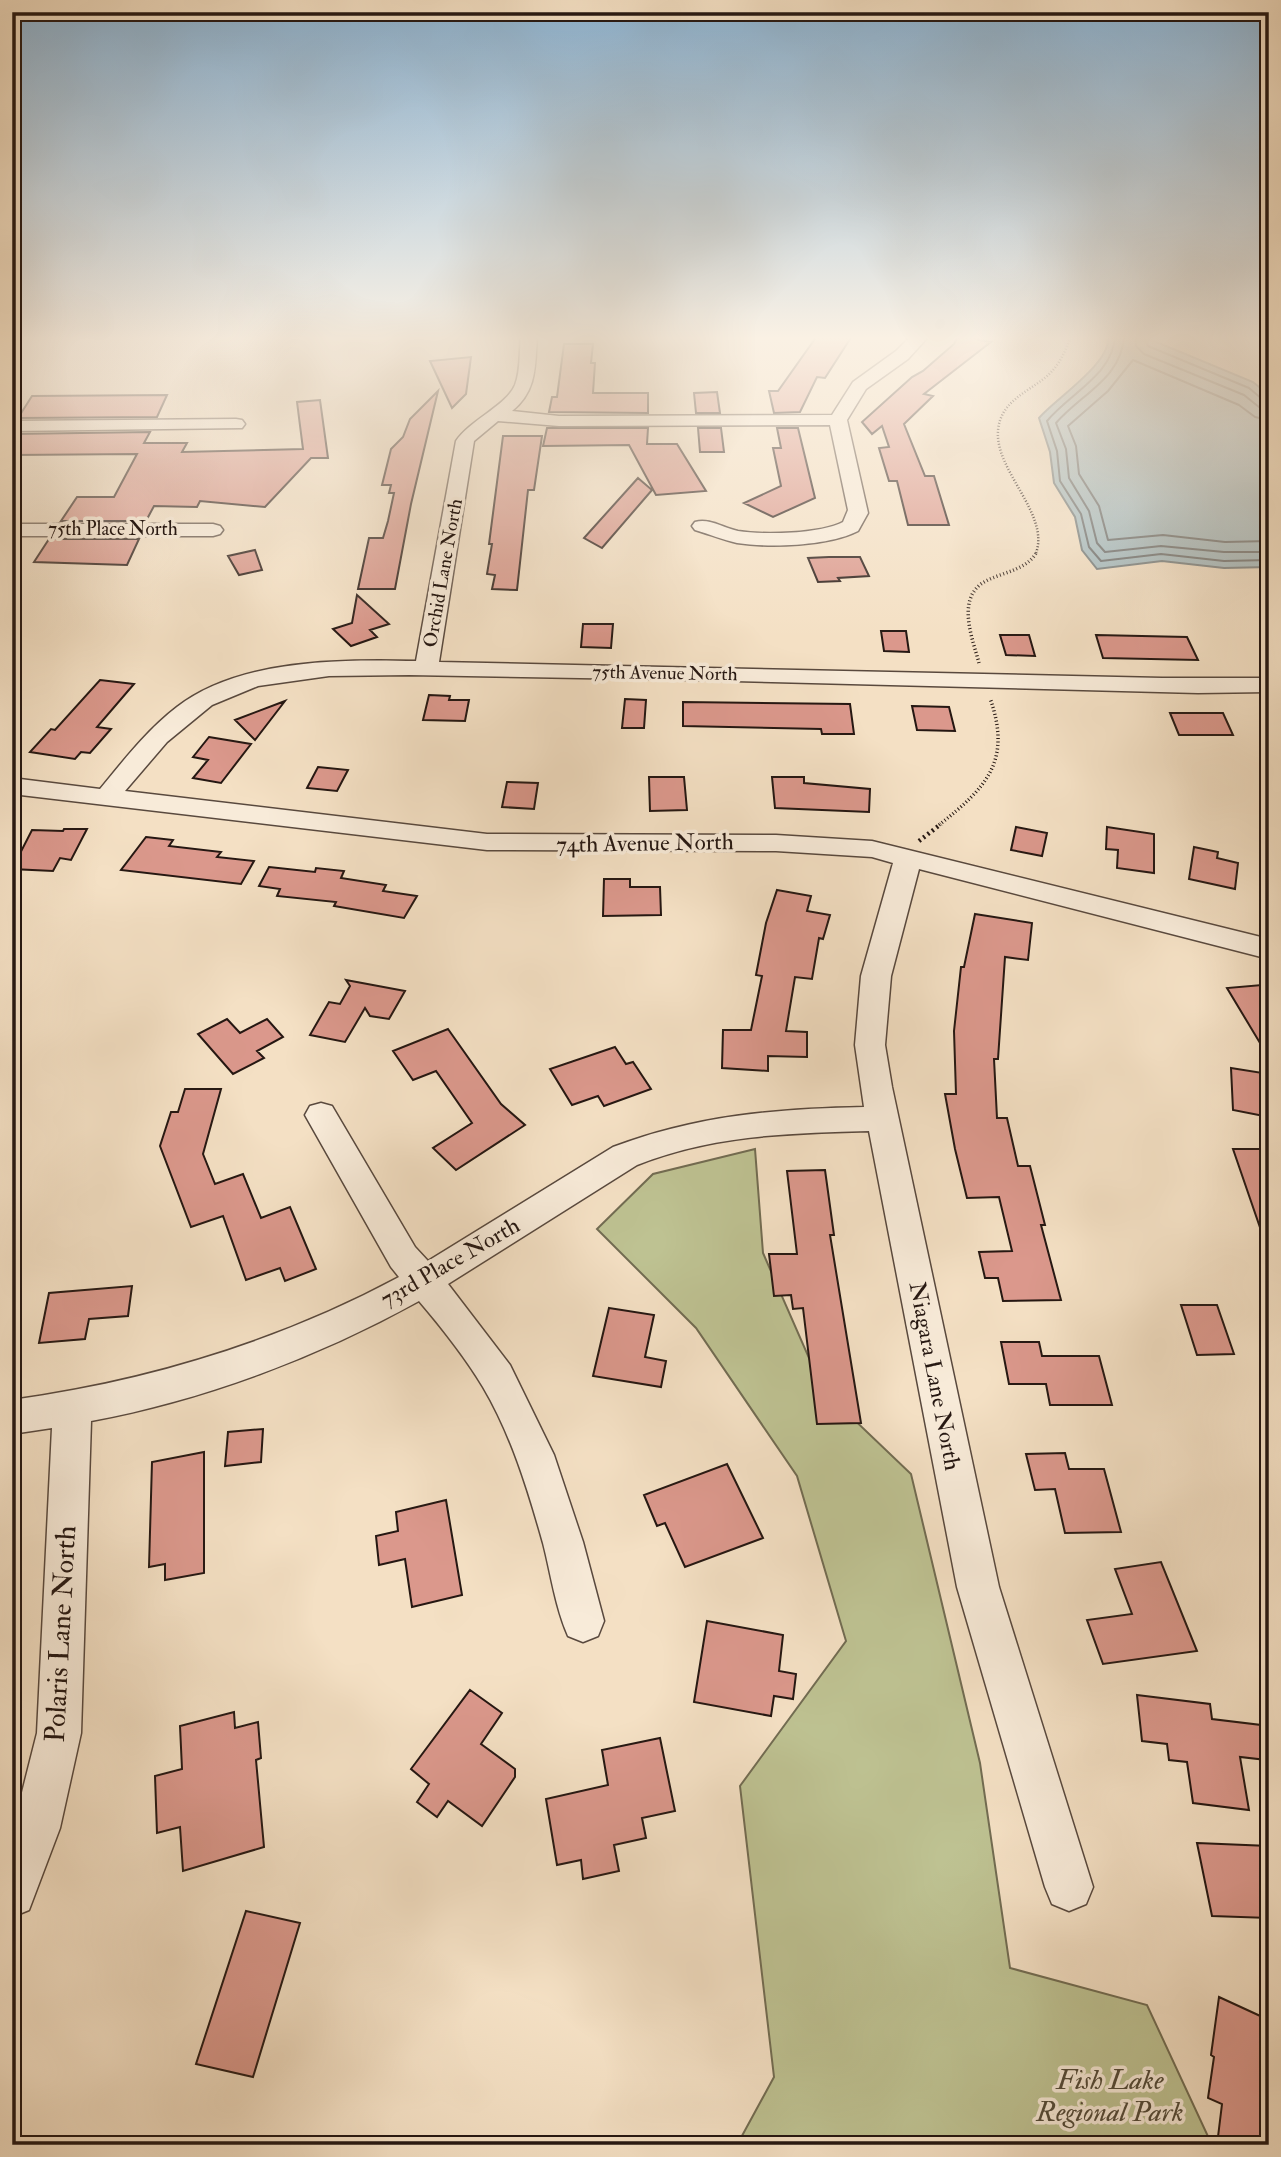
<svg xmlns="http://www.w3.org/2000/svg" width="1281" height="2157" font-family="'IM FELL Double Pica',serif">
<rect width="100%" height="100%" fill="#f4e0c4"/>
<filter id="stains"><feTurbulence type="fractalNoise" baseFrequency=".00286" numOctaves="4"/><feColorMatrix values="0 0 0 0 .2 0 0 0 0 .09 0 0 0 0 .02 0 0 0 .5 -.17"/></filter>
<radialGradient id="worn" r=".72"><stop offset=".6" stop-color="#630" stop-opacity="0"/><stop offset="1" stop-color="#630" stop-opacity=".3"/></radialGradient>
<path fill="#bec292" stroke="#726c52" stroke-width="2" d="M755,1149L763,1253L823,1390L911,1474L980,1763L1010,1968L1147,2005L1212,2145H737L774,2077L740,1786L846,1641L797,1476L696,1328L597,1229L653,1174Z"/>
<path fill="#a2bac0" stroke="#70797a" stroke-width="2" d="M1108,336H1142L1253,382L1269,395V567L1224,568L1162,561L1097,569L1082,550L1075,517L1054,483L1050,452L1039,418C1056,398 1112,363 1108,336Z"/>
<g fill="none" stroke-linecap="round" stroke-linejoin="round">
<path stroke="#646869" stroke-width="2" d="M1115,336C1113,375 1070,393 1047,421L1057,451L1060,481L1081,514L1089,547L1101,561L1161,554L1224,561L1269,560
M1124,336C1122,378 1081,394 1056,423L1066,449L1069,478L1089,511L1097,543L1105,552L1161,546L1224,552H1269
M1135,336L1136,346L1144,354L1244,395L1259,407L1269,409
M1144,336L1148,346L1249,388L1262,399L1269,400
M1269,420L1255,417L1239,405L1133,360L1108,391L1068,426L1076,446L1079,474L1099,506L1108,540L1163,535L1225,542L1269,541"/>
</g>
<path fill="#db988c" stroke="#251712" stroke-width="2" d="M817,336H852L825,378L817,377L800,412L774,413L769,391H778Z
M958,336H980L978,340L991,342L924,394L933,396L904,424L925,476H934L949,525H908L897,481H889L879,448L889,447L882,426L872,434L862,422L912,377L923,371L954,344Z
M564,344H593L591,363H595L593,393H648V413L549,412L552,397H557Z
M471,357L466,394L452,408L430,361Z
M438,391L411,504L395,589H358L369,538H383L388,521L394,493H389L391,485H382L391,449L403,437L410,419Z
M717,392L720,413H696L694,393Z
M167,395L157,417L18,418L32,396Z
M320,400L328,458H311L265,507L200,501L197,507L154,506L146,521H61L77,497H114L137,454L12,455V434L150,432L144,443H187L182,452L303,449L297,402Z
M547,428H648L647,444H677L706,491L656,495L629,445L543,446Z
M698,428H721L724,452H700Z
M777,428H798L815,498L773,517L744,503L781,486L773,448H781Z
M503,436H542L534,490H528L517,590L492,589L495,575L487,574L492,544H489Z
M638,478L652,490L602,548L584,538Z
M49,539H139L127,565L34,562Z
M255,550L262,570L239,575L228,556Z
M829,557H860L869,576L838,578L840,581L818,582L808,558Z
M357,595L389,624L370,630L377,637L351,646L333,629L352,623Z
M583,624H613L611,648L581,647Z
M881,631H906L909,652L884,651Z
M1000,635H1029L1035,656L1006,655Z
M1096,635L1187,637L1198,660L1103,658Z
M100,680L134,684L97,727L111,729L90,753L81,752L75,759L30,752L51,729L55,730Z
M429,695L450,696L449,700H469L465,721L423,720Z
M625,699L646,700L644,728H622Z
M285,701L255,740L235,720Z
M683,702L850,704L854,734H822L821,729L683,726Z
M912,706L949,707L955,731L917,730Z
M1170,713H1223L1233,735H1179Z
M209,737L251,744L221,783L193,778L208,760L193,757Z
M318,767L348,770L337,791L307,788Z
M649,777H684L687,810L650,811Z
M772,777H804V783L870,789L869,812L775,808Z
M507,782L538,783L534,809L502,807Z
M1016,827L1047,833L1042,856L1011,850Z
M1107,827L1154,834V873L1117,868L1118,850L1106,849Z
M64,829H87L71,860L60,858L53,871L12,869L32,830L63,831Z
M146,837L173,840L169,846L221,852L217,857L254,861L241,884L121,870Z
M1194,847L1218,852L1217,858L1238,863L1235,889L1189,879Z
M269,867L315,872L316,868L344,871L341,878L386,885L383,891L417,896L404,918L334,906L336,902L277,896L280,889L259,886Z
M604,879H630V887H660L661,915L603,916Z
M777,890L811,896L807,911L830,915L823,939L819,938L812,979L795,977L786,1031L807,1032V1057L768,1056V1071L722,1068L723,1030H751L762,976L756,975L766,923Z
M975,914L1032,923L1028,960L1005,957L998,1059H994L997,1118H1007L1018,1166H1030L1045,1225H1041L1061,1300L1003,1301L998,1278H985L979,1252L1012,1251L999,1197L967,1198L955,1149L945,1094H956L954,1031L961,967H964Z
M346,980L405,991L389,1019L370,1016L365,1008L345,1042L310,1035L329,1002L340,1004L350,986Z
M1262,985L1269,996V1058L1227,988Z
M227,1019L240,1033L267,1019L283,1037L257,1051L264,1058L233,1074L198,1034Z
M448,1029L501,1104L525,1125L456,1170L433,1148L472,1123L436,1071L413,1080L393,1051Z
M615,1047L626,1064L633,1062L651,1089L604,1106L598,1096L572,1105L550,1069Z
M1231,1068L1269,1074V1117L1233,1110Z
M185,1089H221L203,1154L215,1184L243,1174L261,1218L290,1207L316,1269L285,1281L280,1268L246,1280L223,1216L191,1227L160,1146L171,1112H178Z
M1233,1149H1269V1242H1265Z
M825,1170L834,1235H830L861,1423L817,1424L803,1308L793,1309L791,1295L774,1296L769,1254H797L787,1171Z
M132,1286L128,1316L89,1319L85,1339L39,1343L49,1293Z
M1181,1305H1217L1234,1354L1197,1355Z
M609,1308L654,1315L645,1357L666,1361L661,1387L593,1376Z
M1001,1342H1039L1042,1356H1099L1112,1405H1050L1046,1384H1009Z
M263,1429L261,1462L225,1466L228,1432Z
M204,1452V1573L165,1580V1564L149,1567L152,1462Z
M1065,1453L1069,1469H1104L1121,1532L1065,1533L1055,1489L1035,1490L1026,1454Z
M727,1464L763,1538L685,1567L665,1523L657,1526L644,1495Z
M446,1500L462,1595L412,1607L405,1559L379,1565L376,1536L398,1531L396,1512Z
M1161,1562L1197,1651L1103,1664L1087,1620L1132,1614L1115,1569Z
M707,1621L783,1635L779,1671L796,1674L793,1699L774,1696L771,1716L694,1702Z
M470,1690L502,1713L481,1744L515,1769V1777L482,1826L448,1801L437,1817L417,1802L429,1784L411,1769Z
M1137,1695L1210,1704L1212,1719L1261,1725L1267,1760L1240,1757L1249,1810L1193,1803L1187,1762L1169,1760L1167,1744L1142,1741Z
M234,1712L235,1728L258,1722L261,1758L256,1760L264,1847L183,1871L180,1827L157,1833L155,1776L182,1769L180,1726Z
M660,1738L675,1811L642,1818L646,1838L614,1845L619,1871L583,1879L581,1860L557,1865L546,1799L608,1785L602,1750Z
M1197,1843L1269,1846V1918L1212,1916Z
M246,1911L300,1923L253,2077L196,2064Z
M1219,1997L1269,2020V2145H1217L1222,2104L1208,2098L1214,2057L1211,2055Z"/>
<g fill="none" stroke-linecap="round" stroke-linejoin="round">
<defs>
<path id="minor" d="M521,336H537C535,366 537,391 512,411L559,416L832,415L853,382L896,351L911,336H929L908,359L866,389L847,420L868,513L858,531C829,546 770,548 737,543C723,540 709,534 695,530L692,526L695,522C710,518 723,528 738,531C764,535 820,534 843,522L848,510L830,425L559,426L498,421L474,441L439,662L1162,678H1269V692L1198,693L695,680L409,675L329,676L258,686L212,705L167,742L125,791L487,834L776,835L872,841L1269,939V959L919,869L891,976L885,1045L892,1087L999,1587L1093,1887L1086,1904L1069,1911L1052,1904L1045,1887L957,1587L869,1131C789,1133 712,1135 637,1165L448,1284L510,1365L554,1455L583,1542L604,1621L598,1636L583,1642L568,1636C555,1606 551,1574 543,1543C528,1490 511,1434 483,1387C465,1357 442,1328 419,1301C318,1357 204,1400 91,1421L81,1733L60,1828L29,1910L12,1917V1832L37,1733L52,1428L12,1434V1400C148,1381 278,1342 399,1277L391,1267L305,1115L310,1106L321,1103L332,1106L415,1247L428,1261L613,1147C698,1115 775,1109 864,1107L855,1045L861,976L893,863L872,857L776,851L487,850L12,794V778L100,789C124,760 147,730 177,707C239,659 341,659 416,661L456,441C471,419 506,406 515,385C521,370 519,352 521,336Z
M236,419L242,420L245,424L242,428L12,431V421Z
M12,524H213L220,526L223,530L220,534L213,536H12Z"/>
</defs>
<use href="#minor" stroke="#59493e" stroke-width="3"/>
<path stroke="#251712" stroke-width="2.5" stroke-dasharray="1 2" stroke-linecap="butt" d="M1036,553C1050,514 995,471 998,431C1000,402 1026,393 1046,377C1059,366 1065,352 1071,336"/>
<path stroke="#251712" stroke-width="3.5" stroke-dasharray="1 2.5" stroke-linecap="butt" d="M979,663C973,640 957,602 981,584C991,577 1005,574 1016,569C1025,565 1033,560 1037,551
M939,825C987,787 1012,761 990,698"/>
<path stroke="#251712" stroke-width="4.5" stroke-dasharray="2 3.5" stroke-linecap="butt" d="M919,841L941,824"/>
<use href="#minor" fill="#f8ebd9" fill-rule="evenodd"/>
</g>
<linearGradient id="sky" x2="0" y2="1"><stop stop-color="#8cb6d8"/><stop offset="0.53" stop-color="#faf1e4"/><stop offset="1" stop-color="#faf1e4" stop-opacity="0"/></linearGradient>
<rect width="1281" height="638" fill="url(#sky)"/>
<g text-anchor="middle" dominant-baseline="central" stroke-width="7" stroke-linejoin="round" paint-order="stroke">
<g font-size="19" fill="#251712" stroke="#f8ebd9">
<text x="113" y="529">75th Place North</text>
<text transform="translate(443 573) rotate(-80)">Orchid Lane North</text>
<text transform="translate(665 673) rotate(1)">75th Avenue North</text>
</g>
<g font-size="23" fill="#251712" stroke="#f8ebd9">
<text transform="translate(645 843) rotate(-1)">74th Avenue North</text>
<text transform="translate(450 1262) rotate(-30)">73rd Place North</text>
<text transform="translate(935 1376) rotate(79)">Niagara Lane North</text>
</g>
<g font-size="28" fill="#251712" stroke="#f8ebd9">
<text transform="translate(61 1634) rotate(-87)">Polaris Lane North</text>
</g>
<g font-size="28" font-style="italic" fill="#534a38" stroke="#f8ebd9">
<text x="1110" y="2080">Fish Lake<tspan x="1110" dy="32">Regional Park</tspan></text>
</g>
</g>
<rect width="1281" height="2157" fill="none" stroke="#f4e0c4" stroke-width="42"/>
<rect x="14" y="14" width="1253" height="2129" fill="none" stroke="#251712" stroke-width="3.5"/>
<rect x="21" y="21" width="1239" height="2115" fill="none" stroke="#251712" stroke-width="2"/>
<rect width="100%" height="100%" filter="url(#stains)"/>
<rect width="100%" height="100%" fill="url(#worn)"/>
</svg>
